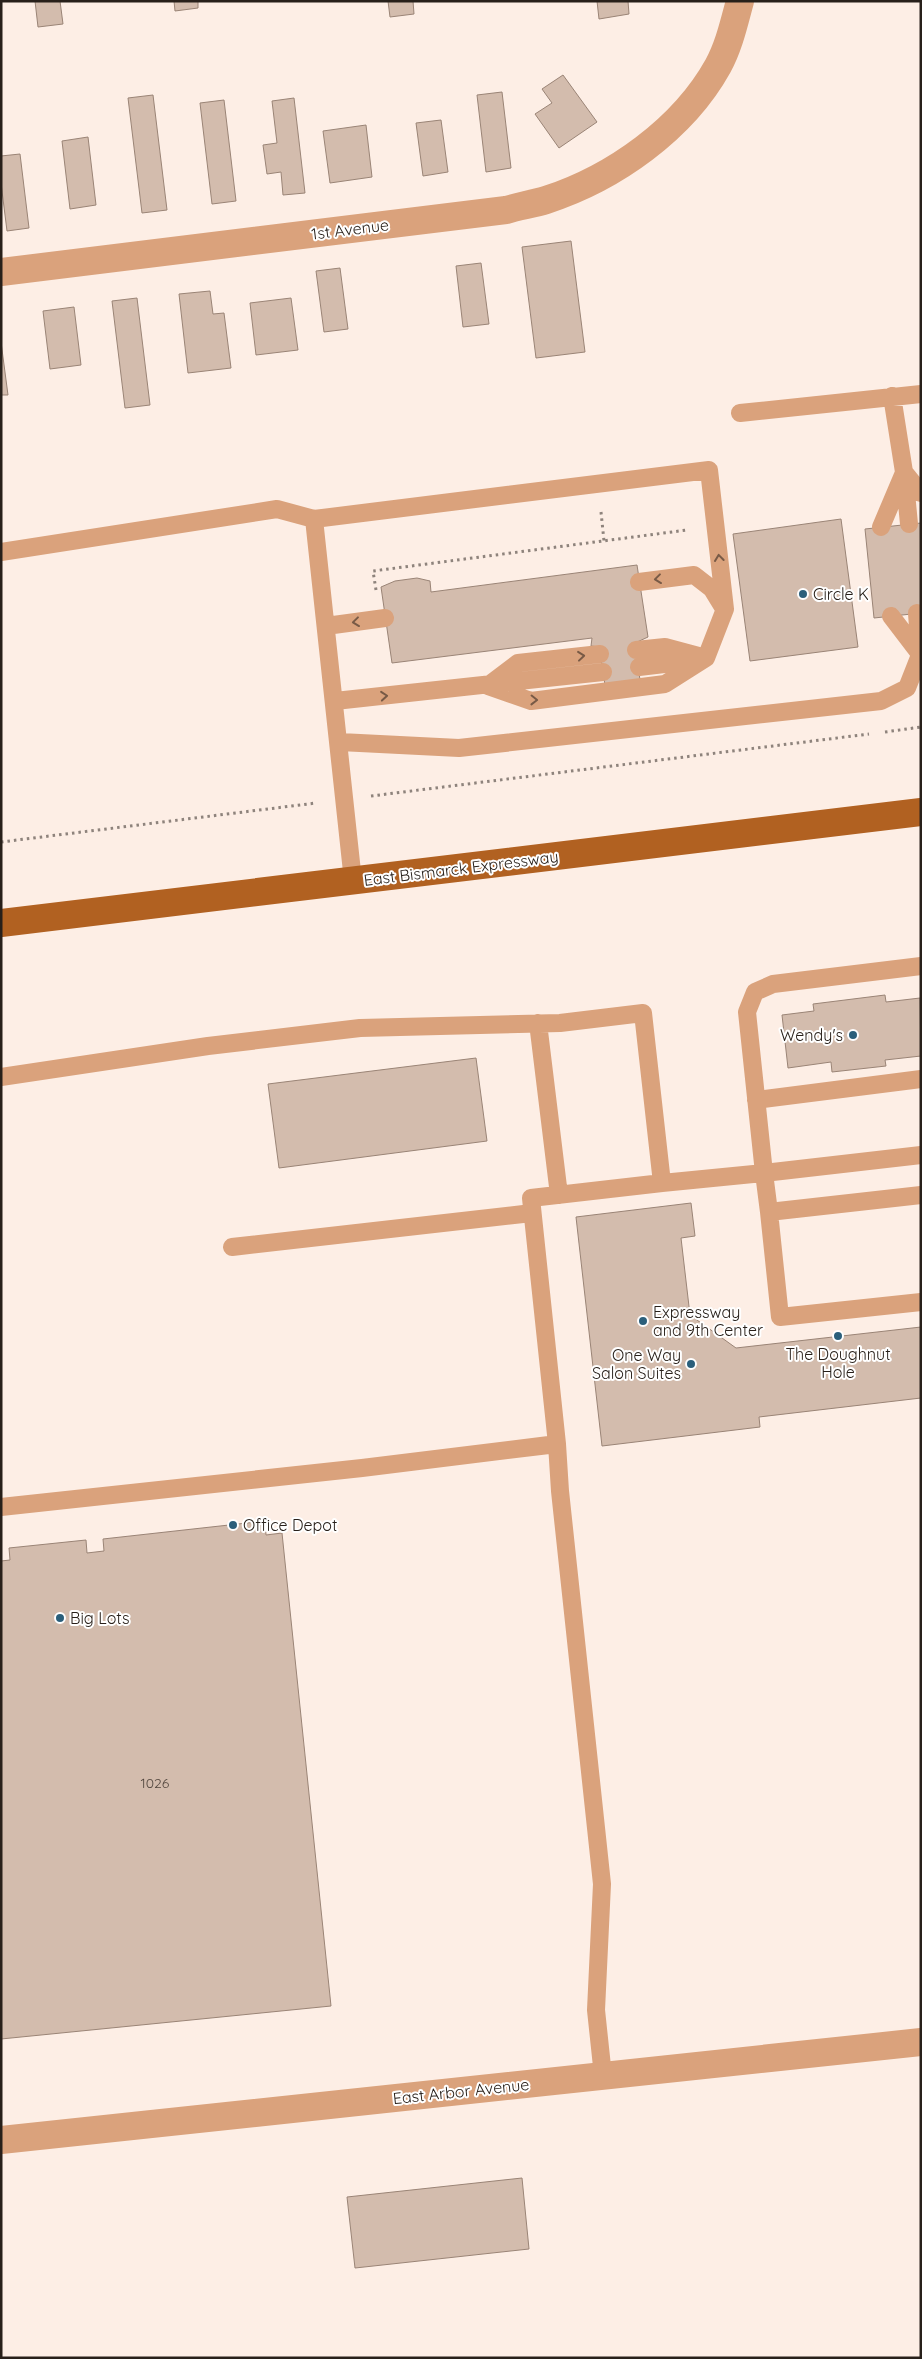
<svg xmlns="http://www.w3.org/2000/svg" width="922" height="2359" font-family="Quicksand,sans-serif">
<rect width="100%" height="100%" fill="#fdeee5"/>
<path fill="#d3bcad" stroke="#9a8476" d="M35,1H60L63,24L38,27Z
M174,1H198V8L175,11Z
M388,1H413L414,14L390,17Z
M597,1H628L629,14L599,19Z
M563,75L597,122L559,148L535,114L552,103L542,89Z
M502,92L511,168L486,172L477,95Z
M153,95L167,210L142,213L128,98Z
M294,98L305,193L283,195L281,172L267,174L263,145L277,143L272,101Z
M224,100L236,201L212,204L200,103Z
M441,120L448,172L423,176L416,123Z
M366,125L372,177L330,183L323,131Z
M88,137L96,205L70,209L62,141Z
M20,154L29,228L7,231L1,183V156Z
M571,241L585,352L536,358L522,247Z
M481,263L489,324L463,327L456,266Z
M340,268L348,329L324,332L316,271Z
M210,291L213,314L224,313L231,368L188,373L179,294Z
M137,298L150,405L125,408L112,301Z
M291,298L298,350L256,355L250,303Z
M74,307L81,365L50,369L43,311Z
M1,342L8,395H1Z
M841,519L858,647L750,661L733,534Z
M921,523V613L874,618L865,529Z
M637,565L648,637L635,643L640,680L605,685L599,647L591,646L592,638L392,663L381,587L395,581L417,578L430,581L431,592Z
M885,995L886,1002L920,998L921,1056L885,1060L886,1066L832,1072L831,1062L788,1068L782,1015L814,1011L813,1004Z
M476,1058L487,1141L279,1168L268,1084Z
M691,1203L695,1236L681,1238L690,1315L736,1348L921,1327V1398L759,1417L760,1427L602,1446L576,1217Z
M265,1521L266,1535L282,1533L331,2006L1,2039V1561L10,1560L9,1548L86,1540L87,1553L104,1551L103,1539Z
M522,2178L529,2249L355,2268L347,2197Z"/>
<g fill="none" stroke-linecap="round" stroke-linejoin="round">
<path stroke="#8e837c" stroke-width="3" stroke-dasharray="2.5 4" stroke-linecap="butt" d="M601,512L604,541
M376,590L373,571L687,530
M885,732L921,727
M371,796L869,734
M1,842L316,803"/>
<path stroke="#daa27c" stroke-width="18" d="M892,396L904,472L909,524
M740,413L921,394
M904,472L921,493
M314,519L709,470L725,609L706,658L665,684L531,701L488,686
M881,527L903,475
M1,552L277,509L314,519L353,881
M639,582L694,575L712,589L723,607
M891,616L920,654
M326,626L385,618
M636,650L665,647L706,658
M639,667L698,660
M489,685L518,663L600,654
M335,701L603,672
M340,742L459,748L881,701L907,688L920,655L917,613
M921,966L773,984L755,992L747,1012L764,1173L921,1155
M538,1023L559,1195
M1,1077L208,1046L360,1028L560,1023L643,1013L662,1183L764,1173L769,1212
M756,1100L921,1079
M921,1195L769,1212L780,1317L921,1302
M232,1247L532,1213
M557,1444L531,1198L662,1183
M1,1507L362,1468L557,1444L560,1491L602,1884L596,2010L603,2076"/>
<path stroke="#daa27c" stroke-width="28" d="M1,272L506,210C519,206 533,204 546,200C614,178 683,129 718,66C729,46 734,23 740,1
M1,2140L921,2042"/>
<path stroke="#b16121" stroke-width="28" d="M1,923L921,812"/>
</g>
<defs><path id="oneway-chevron" d="M-2-3.5L2.5 0L-2 3.5" fill="none" stroke-width="1.6" stroke-linecap="round" stroke-linejoin="round" transform="scale(1.25)"/></defs>
<g stroke="#785a46">
<use href="#oneway-chevron" transform="translate(719 558) rotate(-97)"/>
<use href="#oneway-chevron" transform="translate(658 579) rotate(173)"/>
<use href="#oneway-chevron" transform="translate(356 622) rotate(173)"/>
<use href="#oneway-chevron" transform="translate(581 656) rotate(-6)"/>
<use href="#oneway-chevron" transform="translate(384 696) rotate(-5)"/>
<use href="#oneway-chevron" transform="translate(534 700) rotate(1)"/>
</g>
<g fill="#2b5f7b" stroke="#fff" stroke-width="2">
<circle cx="803" cy="594" r="5"/>
<circle cx="853" cy="1035" r="5"/>
<circle cx="643" cy="1321" r="5"/>
<circle cx="838" cy="1336" r="5"/>
<circle cx="691" cy="1364" r="5"/>
<circle cx="233" cy="1525" r="5"/>
<circle cx="60" cy="1618" r="5"/>
</g>
<g text-anchor="middle" dominant-baseline="central" stroke-width="4" stroke-linejoin="round" paint-order="stroke">
<g font-size="14" fill="#53473f">
<text x="155" y="1783">1026</text>
</g>
<g font-size="16" fill="#28201a" stroke="#fff">
<text transform="translate(350 229) rotate(-7)">1st Avenue</text>
<text transform="translate(461 868) rotate(-7)">East Bismarck Expressway</text>
<text transform="translate(461 2091) rotate(-6)">East Arbor Avenue</text>
</g>
<g font-size="16" fill="#28201a" stroke="#fff" text-anchor="start">
<text x="813" y="594">Circle K</text>
<text x="843" y="1035" text-anchor="end">Wendy's</text>
<text x="653" y="1312">Expressway<tspan x="653" dy="18">and 9th Center</tspan></text>
<text x="838" y="1354" text-anchor="middle">The Doughnut<tspan x="838" dy="18">Hole</tspan></text>
<text x="681" y="1355" text-anchor="end">One Way<tspan x="681" dy="18">Salon Suites</tspan></text>
<text x="243" y="1525">Office Depot</text>
<text x="70" y="1618">Big Lots</text>
</g>
</g>
<rect width="922" height="2359" fill="none" stroke="#28201a" stroke-width="5"/>
</svg>
